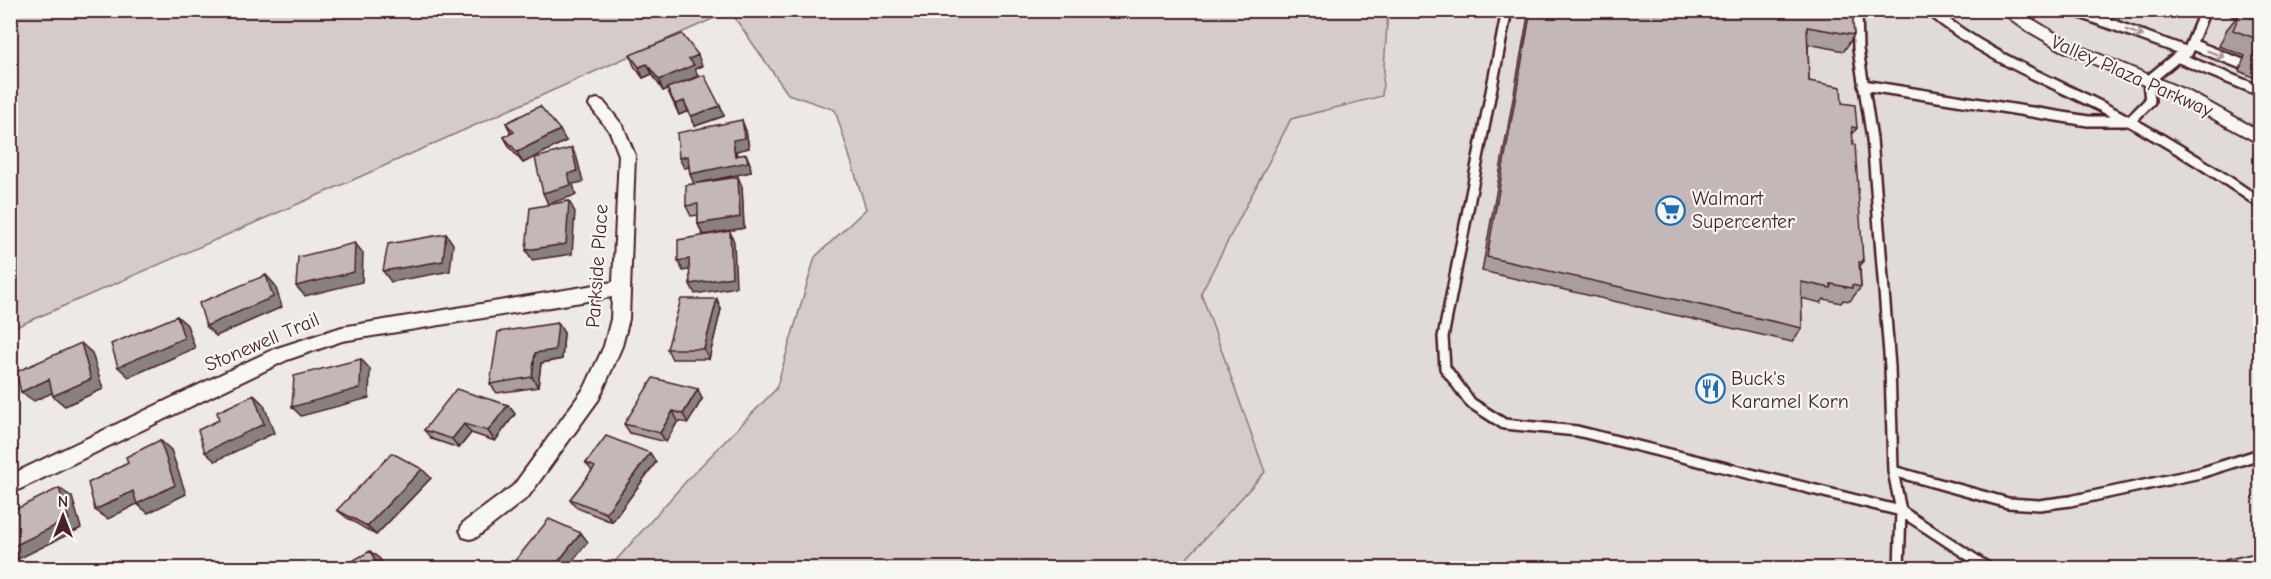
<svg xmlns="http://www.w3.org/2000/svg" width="2271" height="579" font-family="'Comic Neue',sans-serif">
<rect width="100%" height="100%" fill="#ece9e6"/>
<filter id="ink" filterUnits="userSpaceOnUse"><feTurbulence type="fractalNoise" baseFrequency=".0167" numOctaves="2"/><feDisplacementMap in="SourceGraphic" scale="12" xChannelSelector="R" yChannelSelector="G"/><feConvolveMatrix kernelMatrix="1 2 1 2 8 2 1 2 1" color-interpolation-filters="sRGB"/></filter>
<g filter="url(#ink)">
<path fill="#e0dad8" d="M1388,11H2260V568H1178L1265,472L1201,293L1291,119L1382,96Z"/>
<path fill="#d4cbca" stroke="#8f757a" stroke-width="1.5" d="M11,11H1388L1382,96L1291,119L1201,293L1265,472L1178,568H609L689,478L776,389L815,257L866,209L835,110L788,94L730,11L346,183L11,329Z"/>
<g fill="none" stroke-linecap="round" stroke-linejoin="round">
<defs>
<path id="service" d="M1507,10L1443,337L1445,368L1471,403L1504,424L1577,431L1901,511L1988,568
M1857,10L1858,49L1872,139L1890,367L1893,471L1901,511L1899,568
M1930,10C1981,53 2041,77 2100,106C2156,134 2209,167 2260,203
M2072,10L2188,52
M2233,10L2260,21
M2191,44L2242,64
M2177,57L2260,91
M1863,85L2088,121H2130L2150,101L2148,81L2177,57L2188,52L2205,10
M1893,471L2008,503L2039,505L2070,501L2200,473L2260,454"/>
<path id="minor" d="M1999,10H2017L2072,43L2188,91L2260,131V144L2177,99L2061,50L2021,27Z
M597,99L603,101L623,126L635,155L629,319L622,346L599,399L528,497L477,537L470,539L463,537L460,530L463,523L514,485L585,387L604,346L611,319L612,297L342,341L287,360L10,494V475L274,349L342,327L613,282L619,155L610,132L589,105L591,101Z
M2260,553V568H2222L2226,561Z"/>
</defs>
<use href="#service" stroke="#4a1f2b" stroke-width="14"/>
<use href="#minor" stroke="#4a1f2b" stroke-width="4"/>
<use href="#service" stroke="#f6f6f2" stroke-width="9"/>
<use href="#minor" fill="#f6f6f2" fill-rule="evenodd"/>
</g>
<path fill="#a99d9d" stroke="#4a1f2b" stroke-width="1.5" d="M1529,10H1852L1854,35L1844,51L1808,44L1809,81L1842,103L1857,128L1852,135L1863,262L1860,266L1861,287L1850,301L1843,300L1841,303L1824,299L1821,303L1801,298L1802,328L1792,342L1482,271Z
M2240,13L2260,21V80L2239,71L2245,56L2219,46L2227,29Z
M630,55L702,66L695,69L698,76L685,81L720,106L724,116L695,126L688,111L679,115L667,89L663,91L652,74L643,78L634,66Z
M506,123L566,141L523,163L510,148L504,137L511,133Z
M746,131L749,148L736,151L737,156L746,154L750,164L751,172L709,181L738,177L742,187L744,228L703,235L698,224V215L691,216L686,206L694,183L690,174L689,167L684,168Z
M721,309L709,359H672L667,349Z
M564,333L562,359L541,363L538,387L497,393L490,384Z
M702,399L688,423L678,421L666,442L630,433L624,424Z
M508,405L515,414L495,441L471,433L459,448L432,439L424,430Z
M656,462L612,522L577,508L570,499L592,471L586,463Z
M431,478L376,535L347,518L337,510Z"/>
<path fill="#898080" stroke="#4a1f2b" stroke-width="1.5" d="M698,55L702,66L695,69L698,76L663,91L659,80L689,59Z
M647,64L652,74L643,78L639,67Z
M684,101L688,111L679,115L675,104Z
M720,106L724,116L695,126L691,116Z
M742,120L746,131L749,148L736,151L738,164L746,154L750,164L751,172L694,184L690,174L735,156L733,140Z
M560,130L566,141L523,163L517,152Z
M572,148L577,158L583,182L573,184L576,195L548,204L543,193L568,174Z
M688,156L692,166L684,168L679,158Z
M738,177L742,187L744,228L703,235L698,224Z
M569,201L575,212L572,254L532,260L526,250Z
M730,231L734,242L736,287L695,294L690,284Z
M446,234L453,244L450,271L391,282L383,271Z
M355,243L363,253L362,282L305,296L296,286Z
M689,259L694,269L683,271L678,261Z
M266,275L275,285L282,307L216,336L206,326Z
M717,299L721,309L709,359L704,349Z
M177,316L187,325L195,348L129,377L118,367Z
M558,323L564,333L562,359L541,363L538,387L532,377L535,353Z
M81,343L92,353L103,389L65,406L53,396Z
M361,359L370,369L369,398L301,416L292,407Z
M49,379L61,389L34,401L21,392Z
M698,389L702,399L688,423L683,414Z
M254,395L264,405L274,433L215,461L205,452Z
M508,405L515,414L495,441L488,431Z
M673,411L678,421L666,442L660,433Z
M464,424L471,433L459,448L452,439Z
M160,440L171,450L186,494L148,513L137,504L108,519L95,510L133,491Z
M650,453L656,462L612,522L606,513Z
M422,469L431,478L376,535L367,526Z
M59,488L72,497L81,528L10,563V548Z
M581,533L588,542L567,568H553Z
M370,551L380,559L384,568H379Z"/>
<path fill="#c4b7b7" stroke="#4a1f2b" stroke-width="1.5" d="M1531,10H1852L1854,35L1807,27L1809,81L1841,87L1842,103L1855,105L1857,128L1852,127L1853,144L1855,145L1862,246L1863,262H1859L1861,287L1852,285V288L1831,284V288L1801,282L1802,328L1487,257Z
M2240,13L2260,21V59L2253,56L2260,40L2233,30Z
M682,34L698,55L689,59L694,65L659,80L647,64L639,67L630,55Z
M704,75L720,106L691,116L684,101L675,104L667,88Z
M540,106L560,130L517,152L504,137L514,132L506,123Z
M742,120L745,138L733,140L735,156L746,154L748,162L690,174L688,156L679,158L677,133Z
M572,148L577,171L568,174L571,185L543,193L535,158Z
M738,177L740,217L698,224V204L686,206V185Z
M569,201L566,244L526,250L530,208Z
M730,231L732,277L690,284L689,259L678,261V240Z
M446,234L443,261L383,271L388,244Z
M355,243L354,272L296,286L298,257Z
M266,275L273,297L206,326L199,303Z
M681,299H717L704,349H667Z
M177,316L184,338L118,367L111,344Z
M558,323L555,350L535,353L532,377L490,384L498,332Z
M81,343L91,379L53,396L49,379L21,392L16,372Z
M361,359L360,388L292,407L294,376Z
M653,378L698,389L683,414L673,411L660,433L624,424Z
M456,389L508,405L488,431L464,424L452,439L424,430Z
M254,395L264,424L205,452L198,430L219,420L217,412Z
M606,436L650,453L606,513L570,499L595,467L586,463Z
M160,440L175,485L137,504L133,491L95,510L88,483L128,463L126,457Z
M392,453L422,469L367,526L337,510Z
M59,488L69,519L10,548V512Z
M549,519L581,533L553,568H509Z
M370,551L379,568H340Z"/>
<defs><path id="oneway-shaft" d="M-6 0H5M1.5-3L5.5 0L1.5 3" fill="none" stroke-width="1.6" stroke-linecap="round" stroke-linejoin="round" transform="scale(1.5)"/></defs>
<g stroke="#a99598">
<use href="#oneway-shaft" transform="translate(2135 33) rotate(20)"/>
<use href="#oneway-shaft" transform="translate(2216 54) rotate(21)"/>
</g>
</g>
<defs>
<symbol id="supermarket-ring" viewBox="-11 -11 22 22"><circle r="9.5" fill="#f6f6f2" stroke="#1f6fb2" stroke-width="1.5"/><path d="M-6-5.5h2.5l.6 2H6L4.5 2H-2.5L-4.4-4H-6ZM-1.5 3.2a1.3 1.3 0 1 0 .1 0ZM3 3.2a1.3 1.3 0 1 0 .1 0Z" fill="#1f6fb2"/></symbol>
<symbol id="restaurant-ring" viewBox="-11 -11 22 22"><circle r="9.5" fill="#f6f6f2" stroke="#1f6fb2" stroke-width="1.5"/><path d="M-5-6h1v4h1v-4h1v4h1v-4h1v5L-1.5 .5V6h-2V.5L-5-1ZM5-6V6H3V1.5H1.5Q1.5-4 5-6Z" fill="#1f6fb2"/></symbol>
</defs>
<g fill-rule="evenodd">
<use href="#supermarket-ring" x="1654" y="194" width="33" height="33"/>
<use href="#restaurant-ring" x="1694" y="372" width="33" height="33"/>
</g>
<g text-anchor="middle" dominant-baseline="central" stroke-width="4.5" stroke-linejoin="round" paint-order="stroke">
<g font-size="20" fill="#4a1f2b" stroke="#f6f6f2">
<text transform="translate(2132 76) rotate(24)">Valley Plaza Parkway</text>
<text transform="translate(597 266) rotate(-86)">Parkside Place</text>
<text transform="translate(262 342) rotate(-23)">Stonewell Trail</text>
</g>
<g font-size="20" fill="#4a1f2b" stroke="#f6f6f2" text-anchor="start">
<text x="1692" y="198">Walmart<tspan x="1692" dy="23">Supercenter</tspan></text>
<text x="1731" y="378">Buck's<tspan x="1731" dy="23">Karamel Korn</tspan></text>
</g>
</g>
<rect width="2271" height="579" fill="none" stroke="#f6f6f2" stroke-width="36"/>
<rect x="18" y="18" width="2235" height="543" fill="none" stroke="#4a1f2b" stroke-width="2" filter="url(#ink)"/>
<g transform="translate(63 516)" stroke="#f6f6f2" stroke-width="4.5" paint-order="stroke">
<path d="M0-4.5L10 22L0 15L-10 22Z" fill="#4a1f2b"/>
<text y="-9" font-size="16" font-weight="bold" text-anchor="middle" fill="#4a1f2b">N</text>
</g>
</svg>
